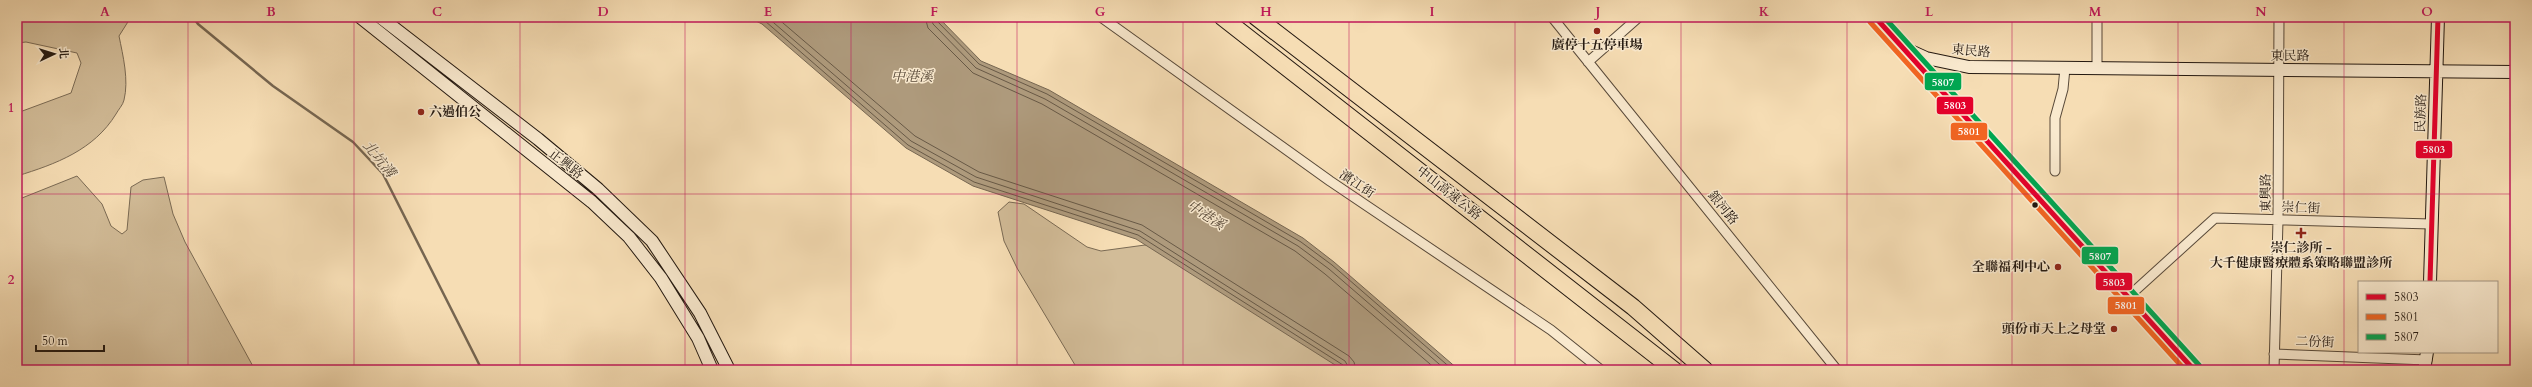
<svg xmlns="http://www.w3.org/2000/svg" width="2532" height="387" font-family="Cardo,'Noto Serif TC',serif">
<rect width="100%" height="100%" fill="#f6ddb4"/>
<filter id="stains"><feTurbulence type="fractalNoise" baseFrequency=".005" numOctaves="4"/><feColorMatrix values="0 0 0 0 .2 0 0 0 0 .09 0 0 0 0 .02 0 0 0 .5 -.17"/></filter>
<radialGradient id="worn" r=".72"><stop offset=".6" stop-color="#630" stop-opacity="0"/><stop offset="1" stop-color="#630" stop-opacity=".3"/></radialGradient>
<path fill="#d2bc98" stroke="#7a6a54" d="M17,17H131L119,36C123,56 129,80 124,100C123,105 118,110 116,114C94,150 56,164 17,176V113L71,93L81,63L77,53L26,42L17,43Z
M77,176L102,204L111,226L122,234L127,230L131,187L143,180L164,177L173,214L185,242L255,370H17V200Z
M1009,202L1024,204L1087,247L1101,251L1145,245L1172,251L1360,370H1078L1017,268L1004,241L998,212Z"/>
<path fill="#ae9a7c" stroke="#766651" d="M748,17H938L981,61L1049,90L1303,238L1334,262L1459,370H1343L1136,239L973,186L906,148L762,24Z"/>
<g fill="none" stroke-linecap="round" stroke-linejoin="round">
<path stroke="#685946" stroke-width="1" d="M756,17L765,21L908,145L974,182L1138,235L1343,365L1345,370
M767,17L911,141L976,177L1140,231L1345,361L1350,370
M776,17L915,136L979,172L1142,225L1349,356L1354,362L1356,370
M925,17L928,28L973,73L1042,104L1295,251L1325,274L1437,370
M931,17L933,24L976,68L1045,99L1298,246L1329,269L1446,370
M936,17L937,21L979,64L1047,94L1301,242L1332,265L1453,370"/>
<path stroke="#766651" stroke-width="2.5" d="M193,17L198,24L273,86L353,142L383,174L482,370"/>
<defs>
<path id="street" d="M1101,17L1330,181L1551,330L1601,370
M1552,17L1837,370
M2097,17V67
M1588,62L1639,17
M2055,171V118L2063,89L2065,68
M2128,297L2215,218L2431,224
M2274,354L2427,360
M2274,370L2278,220L2279,17"/>
<path id="secondary" d="M360,17L592,202L629,237L661,278L698,338L712,370
M380,17L538,139L598,189L652,241L700,313L729,370
M1875,17L2194,370
M1902,47L1926,58L1969,67L2515,72
M2430,282L2438,17
M2424,370L2427,352"/>
<path id="highway" d="M1222,17L1674,370
M1256,17L1633,307L1705,370"/>
</defs>
<use href="#street" stroke="#584939" stroke-width="11"/>
<use href="#secondary" stroke="#231810" stroke-width="14"/>
<use href="#highway" stroke="#231810" stroke-width="18"/>
<use href="#street" stroke="#f9e9ce" stroke-width="9"/>
<use href="#secondary" stroke="#f9e9ce" stroke-width="12"/>
<use href="#highway" stroke="#f6ddb4" stroke-width="16"/>
<defs>
<path id="bus-1" d="M1875,17L2194,370
M2430,282L2438,17"/>
<path id="bus-2" d="M1870,22L2185,370"/>
<path id="bus-3" d="M1884,17L2199,365"/>
</defs>
<use href="#bus-1" stroke="#f9e9ce" stroke-width="8"/>
<use href="#bus-2" stroke="#f9e9ce" stroke-width="8"/>
<use href="#bus-3" stroke="#f9e9ce" stroke-width="8"/>
<use href="#bus-1" stroke="#e4002b" stroke-width="5"/>
<use href="#bus-2" stroke="#f26522" stroke-width="5"/>
<use href="#bus-3" stroke="#00a651" stroke-width="5"/>
</g>
<path fill="none" stroke="#c2185b" stroke-width="1" stroke-opacity="0.55" d="M188,17V370M354,17V370M520,17V370M685,17V370M851,17V370M1017,17V370M1183,17V370M1349,17V370M1515,17V370M1681,17V370M1847,17V370M2012,17V370M2178,17V370M2344,17V370M17,194H2515"/>
<g fill="#8f2418" stroke="#f9e9ce" stroke-width="1.5">
<circle cx="1597" cy="31" r="4"/>
<circle cx="421" cy="112" r="4"/>
<path d="M2299 227h4v4h4v4h-4v4h-4v-4h-4v-4h4z"/>
<circle cx="2058" cy="267" r="4"/>
<circle cx="2114" cy="329" r="4"/>
</g>
<circle fill="#231810" stroke="#f9e9ce" stroke-width="1.5" cx="2035" cy="205" r="3.5"/>
<g text-anchor="middle" dominant-baseline="central" stroke-width="3" stroke-linejoin="round" paint-order="stroke">
<g font-size="13" font-weight="bold" fill="#231810" stroke="#f9e9ce">
<text x="1597" y="45">廣停十五停車場</text>
<text x="429" y="112" text-anchor="start">六過伯公</text>
<text x="2301" y="248">崇仁診所 -<tspan x="2301" dy="15">大千健康醫療體系策略聯盟診所</tspan></text>
<text x="2050" y="267" text-anchor="end">全聯福利中心</text>
<text x="2106" y="329" text-anchor="end">頭份市天上之母堂</text>
</g>
<g font-size="13" fill="#231810" stroke="#f9e9ce">
<text transform="translate(1971 51) rotate(5)">東民路</text>
<text x="2290" y="56">東民路</text>
<text transform="translate(2421 113) rotate(-88)">民族路</text>
<text transform="translate(566 164) rotate(38)">正興路</text>
<text transform="translate(1357 184) rotate(34)">濱江街</text>
<text transform="translate(1449 193) rotate(38)">中山高速公路</text>
<text transform="translate(2266 193) rotate(-90)">東興路</text>
<text transform="translate(1723 208) rotate(51)">銀河路</text>
<text transform="translate(2301 208) rotate(2)">崇仁街</text>
<text transform="translate(2315 342) rotate(2)">二份街</text>
</g>
<g font-size="14" font-style="italic" fill="#5b4c3b" stroke="#f9e9ce">
<text x="912" y="76">中港溪</text>
<text transform="translate(379 159) rotate(51)">北坑溝</text>
<text transform="translate(1206 215) rotate(33)">中港溪</text>
</g>
</g>
<g stroke="#f9e9ce" stroke-width="1.5">
<rect x="1924" y="72" width="38" height="19" rx="4" fill="#00a651"/>
<rect x="1936" y="96" width="38" height="19" rx="4" fill="#e4002b"/>
<rect x="1950" y="122" width="38" height="19" rx="4" fill="#f26522"/>
<rect x="2415" y="140" width="38" height="19" rx="4" fill="#e4002b"/>
<rect x="2081" y="246" width="38" height="19" rx="4" fill="#00a651"/>
<rect x="2095" y="272" width="38" height="19" rx="4" fill="#e4002b"/>
<rect x="2107" y="296" width="38" height="19" rx="4" fill="#f26522"/>
</g>
<g font-size="11" text-anchor="middle" font-weight="bold" fill="#fff">
<text x="1943" y="86">5807</text>
<text x="1955" y="109">5803</text>
<text x="1969" y="135">5801</text>
<text x="2434" y="153">5803</text>
<text x="2100" y="260">5807</text>
<text x="2114" y="286">5803</text>
<text x="2126" y="309">5801</text>
</g>
<rect width="2532" height="387" fill="none" stroke="#f6ddb4" stroke-width="44"/>
<rect x="2358" y="281" width="140" height="72" fill="#f9e9ce" stroke="#a39582"/>
<rect x="2366" y="294" width="20" height="6" fill="#e4002b" stroke="#a39582"/>
<text x="2394" y="301" font-size="12" fill="#231810">5803</text>
<rect x="2366" y="314" width="20" height="6" fill="#f26522" stroke="#a39582"/>
<text x="2394" y="321" font-size="12" fill="#231810">5801</text>
<rect x="2366" y="334" width="20" height="6" fill="#00a651" stroke="#a39582"/>
<text x="2394" y="341" font-size="12" fill="#231810">5807</text>
<g transform="translate(54 54) rotate(86)" stroke="#f9e9ce" stroke-width="3" paint-order="stroke">
<path d="M0-3L7 15L0 10L-7 15Z" fill="#231810"/>
<text y="-6" font-size="11" font-weight="bold" text-anchor="middle" fill="#231810">北</text>
</g>
<path d="M36 345v6h68v-6" fill="none" stroke="#231810" stroke-width="2"/>
<text x="42" y="345" font-size="12" fill="#231810" stroke="#f9e9ce" stroke-width="3" paint-order="stroke">50 m</text>
<rect x="22" y="22" width="2488" height="343" fill="none" stroke="#c2185b" stroke-width="1.5"/>
<g font-size="13" text-anchor="middle" font-weight="bold" fill="#c2185b">
<text x="105" y="16">A</text>
<text x="271" y="16">B</text>
<text x="437" y="16">C</text>
<text x="603" y="16">D</text>
<text x="768" y="16">E</text>
<text x="934" y="16">F</text>
<text x="1100" y="16">G</text>
<text x="1266" y="16">H</text>
<text x="1432" y="16">I</text>
<text x="1598" y="16">J</text>
<text x="1764" y="16">K</text>
<text x="1929" y="16">L</text>
<text x="2095" y="16">M</text>
<text x="2261" y="16">N</text>
<text x="2427" y="16">O</text>
<text x="11" y="112">1</text>
<text x="11" y="284">2</text>
</g>
<rect width="100%" height="100%" filter="url(#stains)"/>
<rect width="100%" height="100%" fill="url(#worn)"/>
</svg>
